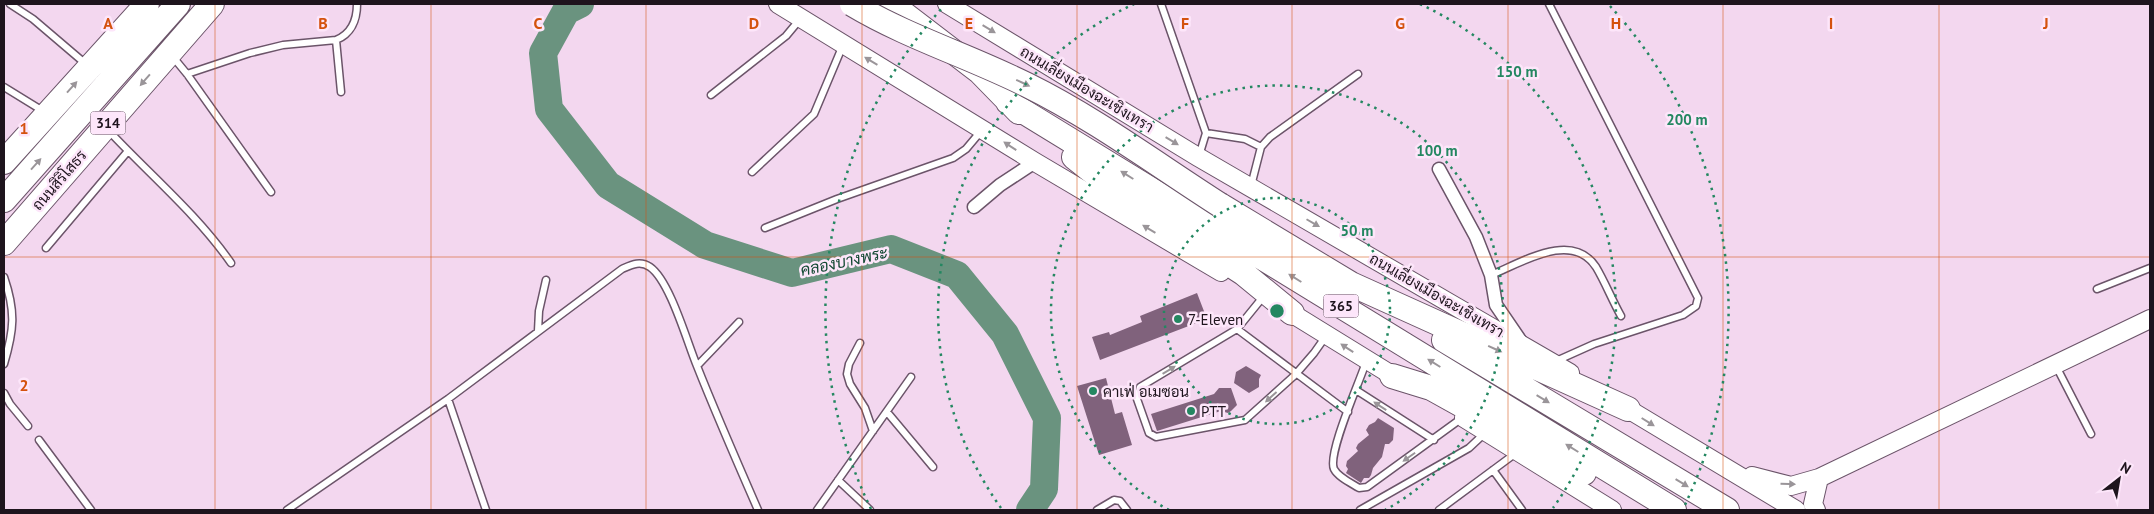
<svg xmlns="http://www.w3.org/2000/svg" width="2154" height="514" font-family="'PT Sans',Sarabun,sans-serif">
<rect width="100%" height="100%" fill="#f3d7ef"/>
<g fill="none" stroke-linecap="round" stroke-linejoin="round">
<path stroke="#6a937f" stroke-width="28" d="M580,4L566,11L543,53L549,109L608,185L705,245L792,273L891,249L957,275L1005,334L1047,418L1044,489L1030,510"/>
</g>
<path fill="#80627c" d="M1197,293L1207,319L1100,360L1092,337L1109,332L1110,335L1142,322L1140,316Z
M1246,366L1261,375L1259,379V387L1249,393L1234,383L1236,372Z
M1106,378L1115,414L1122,412L1132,445L1099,455L1077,386Z
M1219,388H1231L1237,405L1231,411L1228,413L1221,411L1157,431L1151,414L1214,394Z
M1378,418L1394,428L1393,440L1389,444H1385L1382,457L1373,468L1371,475L1369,478H1364L1361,483L1346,473L1348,469L1346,466L1347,461L1358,451L1356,448L1358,444L1369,435L1366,430L1369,425L1375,422Z"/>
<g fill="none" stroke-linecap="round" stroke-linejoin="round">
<defs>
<path id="lane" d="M10,4L33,19L87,65
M1161,4L1206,133L1199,156
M1549,4L1698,298L1696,306L1683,315L1594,344L1556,361
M336,40L341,92
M173,57L187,74L271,192
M187,74L250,53L283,45L336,40C351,34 357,20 357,4
M4,87L43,111
M711,95L786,36L801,18
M108,130C149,174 197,214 231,263
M1206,133L1245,139L1261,147
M752,172L814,114L843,45
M1251,186L1261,147L1270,137L1358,74
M765,228L837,199L953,158L966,149L982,130
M46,248L128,151
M1491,275C1521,263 1572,230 1596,267C1605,282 1612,300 1621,316
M4,277C16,312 14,330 4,364
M2097,289L2150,268
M1263,297L1237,329L1140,387L1137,399L1149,433L1156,437L1245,420L1295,375L1314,353L1326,336
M1237,329L1348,412
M538,331L539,311L546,280
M860,343L849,364L847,374L850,384L865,408L873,431
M1366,362C1360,381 1327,454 1334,469C1338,477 1351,483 1359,488L1367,487L1462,418
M697,366L739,322
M2056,366L2091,434
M1356,390L1434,440
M4,393L10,404L28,426
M448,399L486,510
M887,412L933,467
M39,440L91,510
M1493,470L1522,510
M838,480L870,510
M287,510L448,399L622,269C631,265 640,260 650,267C670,281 687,342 697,366C716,414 737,462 758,510
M817,510L911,377
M1097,510L1114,500L1120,501L1127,510
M1360,510L1469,448L1485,433
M1439,510L1516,453"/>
<path id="street" d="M1439,169L1476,237L1491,275L1496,305L1522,343
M974,207L1000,185L1035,162"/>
<path id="secondary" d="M778,4L1035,162L1221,272
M947,4L1198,157L1570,373
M1283,308L1403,382
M1618,403L1796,510
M1464,418L1612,510
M1752,476L1791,486L1819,478L2150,319
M1816,510L1813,504L1819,478"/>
<path id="highway" d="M891,4L980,72L1019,112
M1008,102L1674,510
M1074,157L1118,192L1243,273L1292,313
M4,162L147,4
M4,200L178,4
M1220,205L1351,284L1628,409
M4,243L212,4
M1444,340L1727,510
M1392,376L1431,388L1584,473"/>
</defs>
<use href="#lane" stroke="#6b5469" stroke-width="9"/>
<use href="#street" stroke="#6b5469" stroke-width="15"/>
<use href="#secondary" stroke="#6b5469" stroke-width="20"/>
<use href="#highway" stroke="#6b5469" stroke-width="26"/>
<use href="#lane" stroke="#fff" stroke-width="6"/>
<use href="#street" stroke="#fff" stroke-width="12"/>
<use href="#secondary" stroke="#fff" stroke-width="18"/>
<use href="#highway" stroke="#fff" stroke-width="24"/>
<defs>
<path id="highway-bridge" d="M852,4C907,37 969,56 1027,85C1094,118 1156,164 1220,205"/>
</defs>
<use href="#highway-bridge" stroke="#6b5469" stroke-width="26" stroke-linecap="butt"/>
<use href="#highway-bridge" stroke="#fff" stroke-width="24"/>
</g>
<defs><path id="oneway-solid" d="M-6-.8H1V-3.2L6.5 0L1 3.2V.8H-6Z" transform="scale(1.25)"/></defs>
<g fill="#9a9599">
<use href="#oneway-solid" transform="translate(989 29) rotate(31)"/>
<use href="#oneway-solid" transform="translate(871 61) rotate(-149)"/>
<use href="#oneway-solid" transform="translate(145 80) rotate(131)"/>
<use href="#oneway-solid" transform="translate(1023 83) rotate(25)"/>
<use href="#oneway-solid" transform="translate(72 87) rotate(-48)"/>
<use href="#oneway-solid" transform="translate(1172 141) rotate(31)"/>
<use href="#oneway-solid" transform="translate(1010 146) rotate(-147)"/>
<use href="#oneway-solid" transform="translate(36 164) rotate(-48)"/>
<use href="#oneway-solid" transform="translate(1127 175) rotate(-148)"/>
<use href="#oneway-solid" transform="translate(1313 223) rotate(30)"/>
<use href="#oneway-solid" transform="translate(1149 229) rotate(-149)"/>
<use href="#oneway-solid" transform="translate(1295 278) rotate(-148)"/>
<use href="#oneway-solid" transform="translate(1347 348) rotate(-147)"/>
<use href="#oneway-solid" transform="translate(1495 349) rotate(24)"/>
<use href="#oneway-solid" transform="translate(1434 363) rotate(-148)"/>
<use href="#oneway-solid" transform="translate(1169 370) rotate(-31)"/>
<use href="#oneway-solid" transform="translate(1271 397) rotate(138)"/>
<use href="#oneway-solid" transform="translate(1543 399) rotate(31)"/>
<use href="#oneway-solid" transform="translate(1380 406) rotate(-147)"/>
<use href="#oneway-solid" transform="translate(1648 422) rotate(32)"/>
<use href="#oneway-solid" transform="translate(1572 448) rotate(-148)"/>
<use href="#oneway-solid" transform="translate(1409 457) rotate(145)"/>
<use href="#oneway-solid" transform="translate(1682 483) rotate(31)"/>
<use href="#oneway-solid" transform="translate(1788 484) rotate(2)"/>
</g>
<path fill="none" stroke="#d4520e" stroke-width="1" stroke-opacity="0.55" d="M215,4V510M431,4V510M646,4V510M862,4V510M1077,4V510M1292,4V510M1508,4V510M1723,4V510M1939,4V510M4,257H2150"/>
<g fill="none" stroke="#248761" stroke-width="2.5" stroke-dasharray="2.5 5">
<circle cx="1277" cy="311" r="113"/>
<path d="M1169 510A226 226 0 1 1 1385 510"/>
<path d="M1001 508A339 339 0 0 1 1134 4M1420 4A339 339 0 0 1 1553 508"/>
<path d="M871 509A452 452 0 0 1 944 6M1610 6A452 452 0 0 1 1683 509"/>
</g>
<g fill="#248761" stroke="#fde6fa" stroke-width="2">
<circle cx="1178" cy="319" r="5"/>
<circle cx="1093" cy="391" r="5"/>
<circle cx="1191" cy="411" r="5"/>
</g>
<g text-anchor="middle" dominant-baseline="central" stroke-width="5" stroke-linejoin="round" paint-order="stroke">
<g fill="#fde6fa" stroke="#61535f" stroke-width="1">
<rect x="90.5" y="111.5" width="35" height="23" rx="4"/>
<rect x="1323.5" y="294.5" width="35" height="23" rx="4"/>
</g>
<g font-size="14" font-weight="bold" fill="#1e141d">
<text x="108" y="123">314</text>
<text x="1341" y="306">365</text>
</g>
<g font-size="15" fill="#1e141d" stroke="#fde6fa">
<text transform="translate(1087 89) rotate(31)">ถนนเลี่ยงเมืองฉะเชิงเทรา</text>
<text transform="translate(59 180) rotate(-49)">ถนนสิริโสธร</text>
<text transform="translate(1437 295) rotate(30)">ถนนเลี่ยงเมืองฉะเชิงเทรา</text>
</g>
<g font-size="15" fill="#1e141d" stroke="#fde6fa" text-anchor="start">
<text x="1188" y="319">7-Eleven</text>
<text x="1103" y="391">คาเฟ่ อเมซอน</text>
<text x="1201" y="411">PTT</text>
</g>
<g font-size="16" font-style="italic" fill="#134933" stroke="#fde6fa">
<text transform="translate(844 261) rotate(-12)">คลองบางพระ</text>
</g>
</g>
<g font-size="16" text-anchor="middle" font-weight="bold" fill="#d4520e" stroke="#fde6fa" stroke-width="5" stroke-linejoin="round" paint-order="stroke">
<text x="108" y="29">A</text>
<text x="323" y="29">B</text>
<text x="538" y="29">C</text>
<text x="754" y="29">D</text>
<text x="969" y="29">E</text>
<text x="1185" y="29">F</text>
<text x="1400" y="29">G</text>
<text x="1616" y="29">H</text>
<text x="1831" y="29">I</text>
<text x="2046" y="29">J</text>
<text x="24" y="134">1</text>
<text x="24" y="391">2</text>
</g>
<circle cx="1277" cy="311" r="8" fill="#248761" stroke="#fde6fa" stroke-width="2.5"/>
<g font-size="15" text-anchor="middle" font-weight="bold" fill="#248761" stroke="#fde6fa" stroke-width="5" stroke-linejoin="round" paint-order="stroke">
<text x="1517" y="77">150 m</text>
<text x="1687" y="125">200 m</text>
<text x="1437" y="156">100 m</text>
<text x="1357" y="236">50 m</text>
</g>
<rect width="2154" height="514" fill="none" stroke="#1e141d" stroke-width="10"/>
<g transform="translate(2119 479) rotate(31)" stroke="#fde6fa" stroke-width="4" paint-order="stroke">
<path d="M0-4L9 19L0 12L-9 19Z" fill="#1e141d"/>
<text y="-8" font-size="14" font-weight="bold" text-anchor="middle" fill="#1e141d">N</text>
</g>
</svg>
